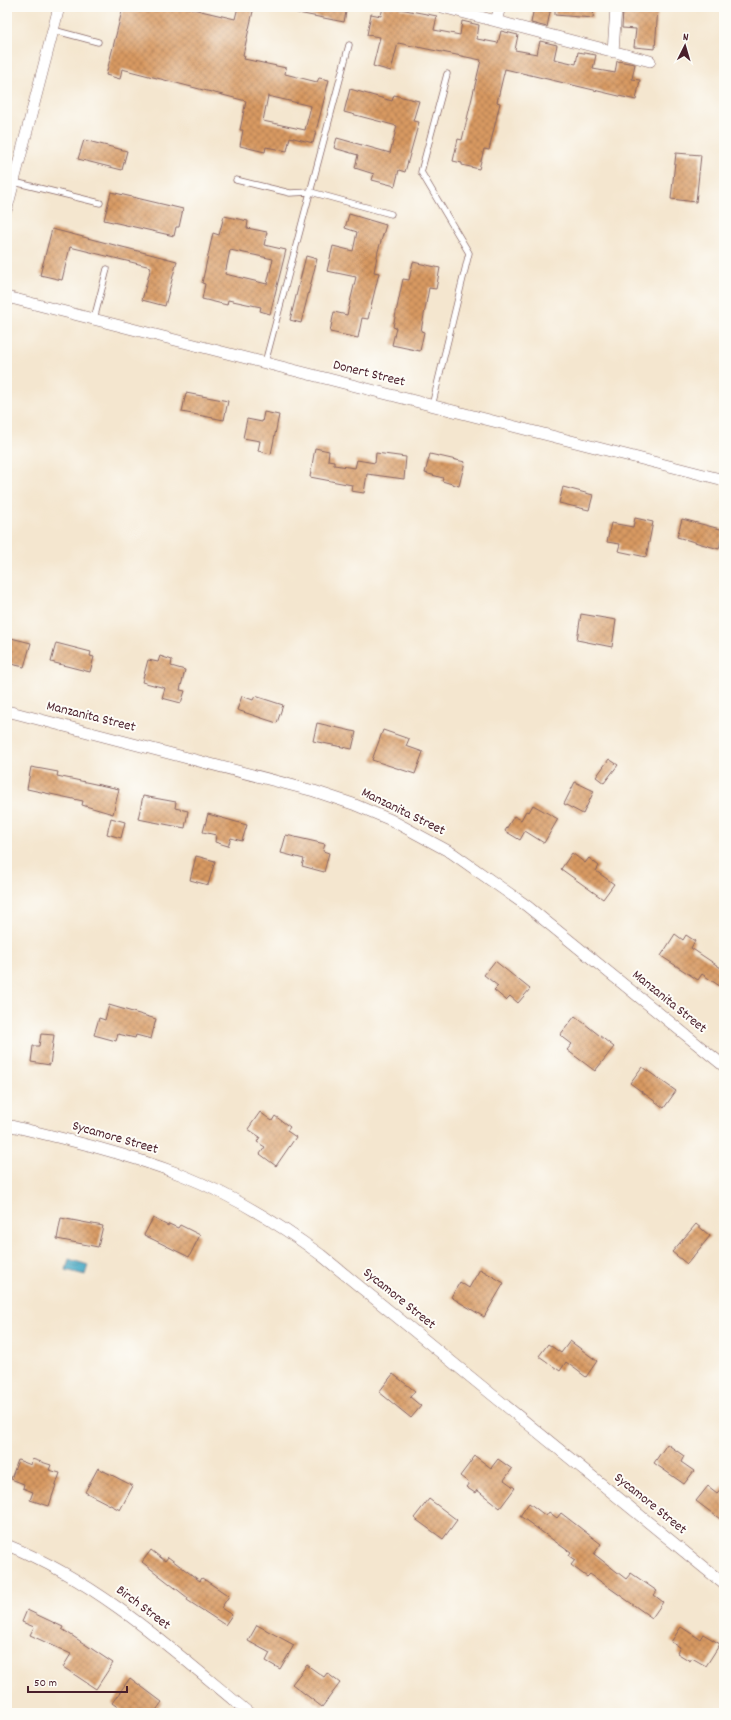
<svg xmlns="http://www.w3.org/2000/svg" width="731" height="1720" font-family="Dekko,sans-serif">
<defs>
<pattern id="water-waves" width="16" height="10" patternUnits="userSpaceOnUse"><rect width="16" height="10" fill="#43a7c3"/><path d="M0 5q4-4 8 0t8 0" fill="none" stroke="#3a879f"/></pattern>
<pattern id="building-cross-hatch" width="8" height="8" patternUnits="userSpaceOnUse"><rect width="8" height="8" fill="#d89a62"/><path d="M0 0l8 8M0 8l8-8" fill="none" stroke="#b17d51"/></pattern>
</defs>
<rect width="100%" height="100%" fill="#fdfcf7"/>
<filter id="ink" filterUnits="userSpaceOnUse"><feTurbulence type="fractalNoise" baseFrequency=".025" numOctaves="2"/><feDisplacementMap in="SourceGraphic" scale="8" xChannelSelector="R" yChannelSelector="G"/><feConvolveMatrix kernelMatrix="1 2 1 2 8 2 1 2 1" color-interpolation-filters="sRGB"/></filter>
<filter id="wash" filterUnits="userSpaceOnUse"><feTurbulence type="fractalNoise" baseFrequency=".012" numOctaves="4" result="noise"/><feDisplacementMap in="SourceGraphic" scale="16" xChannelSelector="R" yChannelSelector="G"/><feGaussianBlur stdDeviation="0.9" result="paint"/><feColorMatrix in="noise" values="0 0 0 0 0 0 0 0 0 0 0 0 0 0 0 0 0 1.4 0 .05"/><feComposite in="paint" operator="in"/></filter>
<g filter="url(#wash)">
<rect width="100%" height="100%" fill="#f4e6cf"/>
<path fill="url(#water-waves)" stroke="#466377" d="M69,1259L88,1265L85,1275L66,1270Z"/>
<g id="blocks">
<path fill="url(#building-cross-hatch)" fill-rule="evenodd" d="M123,7H184L235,19L238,7H254L243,55L245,56L244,59L286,68L285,74L317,82L319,78L329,80L313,143L290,137L287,151L266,147L265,152L240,146L243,130H240L246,101L122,69L120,79L106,75ZM268,96L311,106L305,130L263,121Z
M293,7H347L344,22L293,12Z
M383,7H401L400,9L437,16L434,30L460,35L462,21L479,25L477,39L498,43L501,31L518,35L515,50L537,54L540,41L557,45L554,59L576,64L578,52L596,55L593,69L615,73L617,61L635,64L632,79L640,80L636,100L505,69L497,102L500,103L489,150L484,149L479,169L462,165V163L453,161L458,139L462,140L481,60L398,43L391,71L373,66L380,37L367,35L371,14L381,16Z
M534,7H551L547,27L531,23Z
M555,7H594L593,18L555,15Z
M637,7H658L655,49L634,47L636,29L622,28L623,10L637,11Z
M350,89L392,101L394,95L419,101L413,121L419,122L405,172L399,170L395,186L372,180L374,174L355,168L358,155L334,148L337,138L390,153L397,126L344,112Z
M84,140L127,151L122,170L78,159Z
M676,153L701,155L696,202L671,199Z
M111,192L183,209L179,227H176L174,236L104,220Z
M349,214L386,225L378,251L374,272L379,273L368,319L362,318L358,338L330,332L334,312L347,315L356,277L327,271L333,246L353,251L357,232L345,228Z
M224,216L248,221L247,228L267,232L264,245L286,250L270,314L260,311L261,307L228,300L227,305L202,299L205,284L202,283L213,233L219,235ZM230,250L273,259L267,284L225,274Z
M52,229L177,261L165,306L142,300L151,267L70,247L62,280L40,275Z
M306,256L317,259L301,323L290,320Z
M413,262L440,268L436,289L429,288L421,331L424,332L420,351L392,345L396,328L393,327L403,279L409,280Z
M186,393L228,401L224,420L182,412Z
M264,412L279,415L271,454L258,451L260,441L243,438L247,419L262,422Z
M315,448L329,451L328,460L334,461V465L355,468L357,460L375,463L376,453L406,457L404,479L367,474L364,493L351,491L352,485L310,477Z
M430,454L465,462L459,486L442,481L443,478L425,473Z
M563,487L593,495L589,510L559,503Z
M635,518L653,522L646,557L618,551L620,544L607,542L611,523L633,527Z
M682,519L724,530L719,549L677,537Z
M581,614L616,620L612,647L577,640Z
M7,637L31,643L24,667L7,663Z
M56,643L91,652L90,656L94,657L90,672L51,662Z
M160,656L172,660L171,666L185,670L180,690L185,691L181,703L162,698L165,688L142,682L148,660L158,662Z
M242,696L253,700L255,696L283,705L277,723L237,710Z
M317,723L356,732L352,749L313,741Z
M383,730L409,739L406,746L423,752L415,774L372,760Z
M609,759L618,765L604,783L596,777Z
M31,767L58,772L57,776L119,789L113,814L82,805L83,801L27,789Z
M575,782L594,791L583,814L564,804Z
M143,796L176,802L175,808L188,811L185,828L138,819Z
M533,805L558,819L544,843L525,831L520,840L505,831L514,816L521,820L526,811L529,812Z
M208,814L247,825L242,841L231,838L228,846L215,842L216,835L203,832Z
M111,818L125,822L121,838L107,834Z
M286,835L325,844L323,851L329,853L324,872L302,866L304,859L281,853Z
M572,853L585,863L589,858L599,866L596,871L614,884L603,899L561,869Z
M196,856L215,861L208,885L190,880Z
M675,934L683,940L686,935L695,941L691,948L724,970V989L702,974L698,980L661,956Z
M495,961L530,989L518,1003L510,996L506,1000L494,990L498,986L484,975Z
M109,1005L156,1019L151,1039L136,1035L135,1038L118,1034L116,1041L94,1035L99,1018L105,1020Z
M575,1016L614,1047L595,1071L567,1050L572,1044L560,1035Z
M41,1034L54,1035L50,1065L31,1062L33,1046H39Z
M642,1067L676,1091L664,1108L630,1083Z
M260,1112L272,1121L275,1116L290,1127L287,1131L296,1137L276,1166L260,1154L265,1147L257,1142L260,1137L248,1129Z
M61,1218L103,1226L98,1247L57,1239Z
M153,1218L168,1226L169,1224L178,1228L180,1225L200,1235L189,1257L144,1235Z
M696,1224L710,1236L687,1264L672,1252Z
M480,1269L504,1283L484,1317L451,1297L460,1282L469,1288Z
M570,1341L597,1361L586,1377L566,1362L560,1371L539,1356L548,1344L561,1353Z
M393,1374L415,1391L410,1397L421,1406L411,1418L379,1392Z
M667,1444L684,1456L681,1462L694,1471L684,1484L654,1463Z
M475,1456L491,1468L498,1459L512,1469L504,1480L515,1488L500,1508L477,1490L475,1493L466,1487L469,1483L460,1476Z
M32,1459L51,1465L49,1470L60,1473L49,1506L30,1500L33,1492L23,1488L24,1484L11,1479L18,1460L31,1465Z
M98,1468L133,1486L120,1510L85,1492Z
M724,1485V1522L696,1501L708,1486L717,1493Z
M429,1499L457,1520L443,1539L414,1518Z
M529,1503L546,1516L549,1512L557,1518L561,1513L601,1544L594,1554L626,1579L631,1573L657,1591L654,1595L663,1602L652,1618L590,1574L587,1577L571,1565L575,1560L569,1556L571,1553L520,1516Z
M151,1550L165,1561L168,1557L200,1581L202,1578L229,1596L221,1608L232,1615L225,1625L187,1600L188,1598L142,1562Z
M27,1610L63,1627L62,1629L113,1663L96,1689L63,1667L71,1654L30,1635L34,1627L22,1622Z
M257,1625L294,1645L280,1669L266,1661L270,1653L248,1641Z
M681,1627L700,1639L703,1634L720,1644L706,1666L692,1658L690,1661L677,1653L680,1647L671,1642Z
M307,1665L324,1677L327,1673L340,1683L322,1707L292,1684Z
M130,1678L162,1702L154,1713H126L112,1703Z"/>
</g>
</g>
<g filter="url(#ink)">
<use href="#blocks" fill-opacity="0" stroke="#866564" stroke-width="1"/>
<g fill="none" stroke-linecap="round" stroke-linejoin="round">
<defs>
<path id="service" d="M53,30L98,42
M236,180L290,193L311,192L391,214
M14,182L100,203
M94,319L107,269
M265,363L349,45
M432,406L469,253L421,172L447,74"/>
<path id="minor" d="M442,7L650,61
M496,21L500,7
M613,52L616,7
M7,208L59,7
M7,297L724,480
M7,711L314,791L353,804L391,820L452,853L527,906L724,1066
M7,1125C66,1139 125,1153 182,1175C232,1195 278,1223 321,1255L724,1584
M7,1545C99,1582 174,1651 249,1713"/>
</defs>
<use href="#service" stroke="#866564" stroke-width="7"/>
<use href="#minor" stroke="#866564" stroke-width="12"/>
<use href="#service" stroke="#fff" stroke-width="5.5"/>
<use href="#minor" stroke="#fff" stroke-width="11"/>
</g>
</g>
<g text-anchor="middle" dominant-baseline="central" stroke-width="4" stroke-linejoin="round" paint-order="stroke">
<g font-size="14" fill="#4a1f2b" stroke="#fdfcf7">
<text transform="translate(369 374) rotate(14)">Donert Street</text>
<text transform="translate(91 717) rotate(14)">Manzanita Street</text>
<text transform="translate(403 812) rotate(26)">Manzanita Street</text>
<text transform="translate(669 1002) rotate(39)">Manzanita Street</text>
<text transform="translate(115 1138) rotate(16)">Sycamore Street</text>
<text transform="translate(399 1299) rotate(39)">Sycamore Street</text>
<text transform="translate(650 1504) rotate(39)">Sycamore Street</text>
<text transform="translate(143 1608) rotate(37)">Birch Street</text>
</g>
</g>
<rect width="731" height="1720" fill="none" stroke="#fdfcf7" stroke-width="24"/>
<g transform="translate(685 46) rotate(5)" stroke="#fdfcf7" stroke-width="3" paint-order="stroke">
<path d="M0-3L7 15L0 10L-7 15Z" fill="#4a1f2b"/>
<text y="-6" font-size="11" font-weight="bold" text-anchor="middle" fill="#4a1f2b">N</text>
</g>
<path d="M28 1686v6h99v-6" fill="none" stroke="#4a1f2b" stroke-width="2"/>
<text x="34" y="1686" font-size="12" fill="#4a1f2b" stroke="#fdfcf7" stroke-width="3" paint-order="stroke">50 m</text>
</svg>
